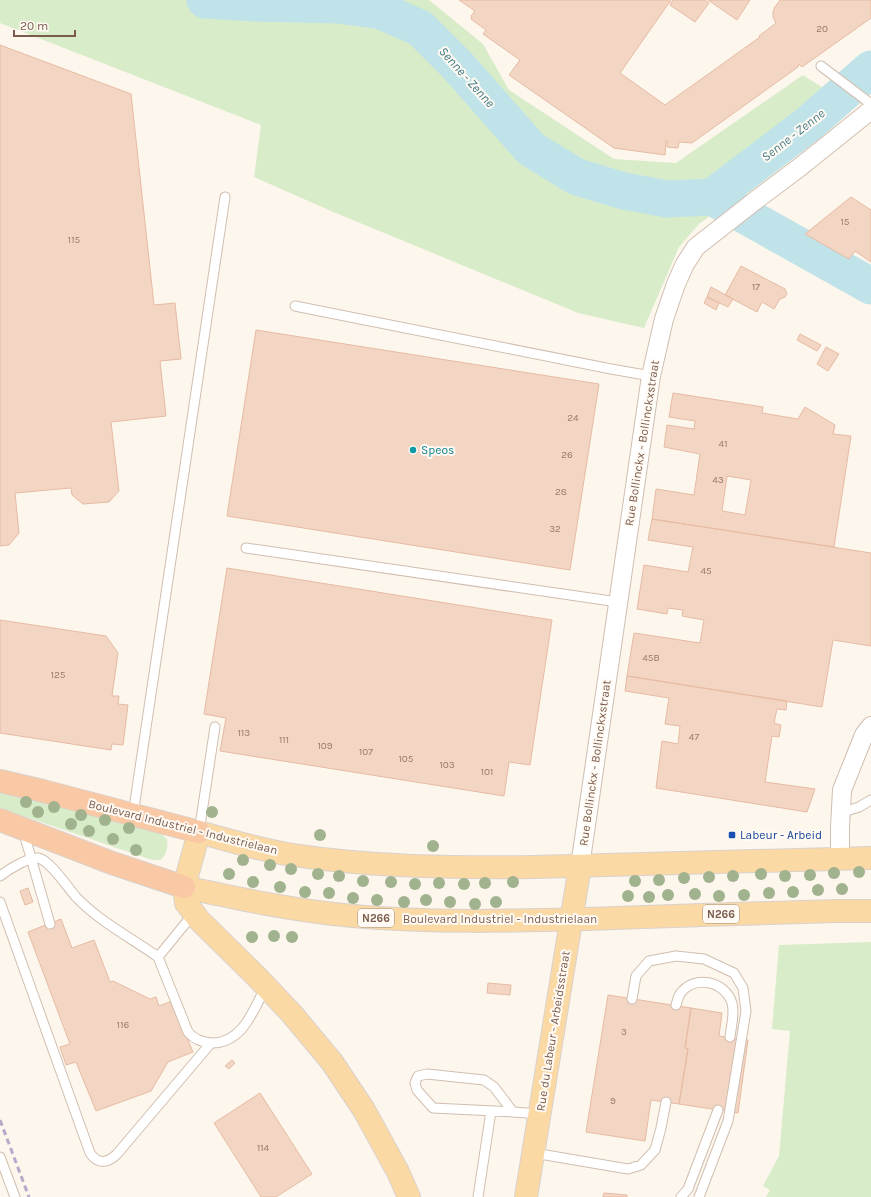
<svg xmlns="http://www.w3.org/2000/svg" width="871" height="1197" font-family="Karla,sans-serif">
<rect width="100%" height="100%" fill="#fdf6ec"/>
<path fill="#d8ecc9" d="M0,0H429L483,44L509,90L614,159L676,163L803,75L851,106L786,163L700,223L679,247L644,328L578,313L331,211L254,177L261,125L0,23Z
M0,790L160,833L167,839C168,848 167,853 161,860H152L0,808Z
M871,942V1197H766L770,1190L763,1186L779,1156L790,1031L772,1029L779,945Z"/>
<g fill="none" stroke-linecap="round" stroke-linejoin="round">
<path stroke="#bfe3e8" stroke-width="37" d="M205,0L254,3L338,5L381,11L420,28L458,66L531,149L577,177L624,191L667,199L712,197L871,286
M712,197L807,125L871,69"/>
</g>
<path fill="#f3d5c3" stroke="#e6bba3" fill-rule="evenodd" d="M459,0H671L620,73L665,105L760,37L759,36L776,23L773,17V12L775,7L780,0H871V18L802,67L799,64L798,67L692,143L679,142L678,148L667,147V140H666L665,155L614,148L509,75L520,60L483,34L486,30L471,19L472,17L471,16L475,11Z
M673,0H705L709,3L695,22L670,5Z
M708,0H750L737,20Z
M0,45L131,94L154,305L175,303L181,359L160,361L166,416L111,422L119,491L109,502L83,504L72,495L71,488L15,493L19,533L9,545L0,546Z
M851,197L871,210V262L855,251L849,259L805,234Z
M741,266L785,289L787,294L785,297L780,299L774,309L762,302L757,312L725,295Z
M711,287L733,299L728,307L707,297Z
M707,297L719,303L716,310L704,303Z
M256,330L599,384L570,570L227,516Z
M800,334L821,345L817,351L797,340Z
M826,347L839,354L828,371L817,364Z
M673,393L763,407L762,413L798,419L805,407L835,425L833,434L851,436L834,547L652,519L656,489L694,495L700,454L664,447L667,425L694,429L695,421L669,417ZM727,476L751,480L745,515L722,511Z
M652,519L871,553V646L833,640L822,707L627,676L634,633L700,643L704,620L682,616L683,610L668,608L667,614L637,609L644,565L688,572L693,547L648,540Z
M227,568L552,620L530,765L509,762L504,796L220,751L226,718L204,714Z
M0,620L106,636L118,653L112,696H119L118,704L128,705L123,745L112,744L111,750L0,733Z
M627,676L787,701L786,710L777,709L774,723L781,725L779,737L772,736L765,782L815,789L807,812L656,788L662,741L678,744L680,726L665,724L669,698L625,691Z
M28,888L33,902L25,905L20,891Z
M61,919L72,948L94,940L110,982L113,981L150,999L156,997L159,1006L172,1001L193,1052L168,1062L151,1091L96,1111L76,1062L66,1065L60,1047L70,1044L28,932Z
M488,983L511,985L510,995L487,993Z
M608,995L691,1008L685,1048L688,1049L679,1104L651,1100L645,1141L586,1132Z
M691,1008L722,1013L719,1036L748,1040L738,1113L679,1104L688,1049L685,1048Z
M232,1060L235,1063L229,1069L225,1066Z
M260,1093L312,1174L276,1197H261L214,1123Z
M604,1193L627,1195V1197H603Z"/>
<g fill="none" stroke-linecap="round" stroke-linejoin="round">
<defs>
<path id="service" d="M821,66L871,104
M295,306L611,369L651,376
M246,548L618,602
M840,813L859,807L871,800
M133,815L225,197
M23,830L50,924
M199,832L215,727
M0,876C8,870 28,857 38,858C50,860 68,888 76,897C100,922 130,937 158,957L194,913
M0,902L90,1153C98,1165 108,1163 117,1154L211,1043
M158,957L188,1032C195,1040 202,1042 212,1043C243,1043 254,1009 266,986
M632,999L636,976L649,961L676,956L704,959L734,973L743,988L746,1011L728,1121L699,1197
M676,1005C677,1002 678,997 680,994C694,974 725,981 732,1003C735,1014 731,1027 730,1037
M513,1112L433,1108L417,1090L415,1083L418,1076L427,1074L484,1080L494,1087L513,1112L540,1114
M534,1153L628,1169L641,1165L655,1150L661,1128L666,1102
M0,1157L15,1197
M478,1197L491,1111
M681,1197L688,1189L718,1110"/>
<path id="minor" d="M840,858V827L842,790L864,735L871,726
M580,866L585,832L651,376L664,319L676,284L685,264L696,247L756,200L800,167L871,110"/>
<path id="primary" d="M184,887C240,899 296,911 353,916C431,923 509,921 587,919C670,916 754,913 837,911H871
M409,1197L398,1172L364,1110L332,1062L292,1014L256,976L199,920L186,903L184,887L199,832C230,841 261,850 293,855C373,867 453,868 533,867L871,858
M526,1197L580,866"/>
<path id="trunk" d="M0,781L43,791L199,832
M0,820L112,863L184,887"/>
</defs>
<use href="#service" stroke="#d1beb0" stroke-width="11"/>
<use href="#minor" stroke="#d1beb0" stroke-width="20"/>
<use href="#primary" stroke="#dad1cd" stroke-width="24"/>
<use href="#trunk" stroke="#dad1cd" stroke-width="24"/>
<use href="#service" stroke="#fff" stroke-width="9"/>
<use href="#minor" stroke="#fff" stroke-width="18"/>
<use href="#primary" stroke="#fbd9a5" stroke-width="22"/>
<use href="#trunk" stroke="#f9c8a4" stroke-width="22"/>
<path stroke="#b9a8c9" stroke-width="3" stroke-dasharray="6 4" stroke-linecap="butt" d="M0,1120L29,1197"/>
</g>
<g fill="#a0b28e">
<circle cx="26" cy="802" r="6"/>
<circle cx="54" cy="807" r="6"/>
<circle cx="38" cy="812" r="6"/>
<circle cx="212" cy="812" r="6"/>
<circle cx="81" cy="815" r="6"/>
<circle cx="105" cy="820" r="6"/>
<circle cx="71" cy="824" r="6"/>
<circle cx="129" cy="828" r="6"/>
<circle cx="89" cy="831" r="6"/>
<circle cx="320" cy="835" r="6"/>
<circle cx="113" cy="839" r="6"/>
<circle cx="433" cy="846" r="6"/>
<circle cx="136" cy="850" r="6"/>
<circle cx="243" cy="860" r="6"/>
<circle cx="270" cy="865" r="6"/>
<circle cx="291" cy="869" r="6"/>
<circle cx="859" cy="872" r="6"/>
<circle cx="834" cy="873" r="6"/>
<circle cx="229" cy="874" r="6"/>
<circle cx="318" cy="874" r="6"/>
<circle cx="761" cy="874" r="6"/>
<circle cx="810" cy="875" r="6"/>
<circle cx="339" cy="876" r="6"/>
<circle cx="733" cy="876" r="6"/>
<circle cx="785" cy="876" r="6"/>
<circle cx="709" cy="877" r="6"/>
<circle cx="684" cy="878" r="6"/>
<circle cx="659" cy="880" r="6"/>
<circle cx="363" cy="881" r="6"/>
<circle cx="635" cy="881" r="6"/>
<circle cx="253" cy="882" r="6"/>
<circle cx="391" cy="882" r="6"/>
<circle cx="513" cy="882" r="6"/>
<circle cx="439" cy="883" r="6"/>
<circle cx="485" cy="883" r="6"/>
<circle cx="415" cy="884" r="6"/>
<circle cx="464" cy="884" r="6"/>
<circle cx="280" cy="887" r="6"/>
<circle cx="842" cy="889" r="6"/>
<circle cx="818" cy="890" r="6"/>
<circle cx="305" cy="892" r="6"/>
<circle cx="793" cy="892" r="6"/>
<circle cx="329" cy="893" r="6"/>
<circle cx="769" cy="893" r="6"/>
<circle cx="695" cy="894" r="6"/>
<circle cx="668" cy="895" r="6"/>
<circle cx="744" cy="895" r="6"/>
<circle cx="628" cy="896" r="6"/>
<circle cx="719" cy="896" r="6"/>
<circle cx="649" cy="897" r="6"/>
<circle cx="353" cy="898" r="6"/>
<circle cx="377" cy="900" r="6"/>
<circle cx="426" cy="900" r="6"/>
<circle cx="404" cy="902" r="6"/>
<circle cx="450" cy="902" r="6"/>
<circle cx="496" cy="902" r="6"/>
<circle cx="475" cy="904" r="6"/>
<circle cx="274" cy="936" r="6"/>
<circle cx="252" cy="937" r="6"/>
<circle cx="292" cy="937" r="6"/>
</g>
<circle fill="#0f9aa8" stroke="#fffaf3" stroke-width="1.5" cx="413" cy="450" r="4"/>
<rect fill="#1a4fb4" stroke="#fffaf3" stroke-width="1.5" x="728" y="831" width="8" height="8" rx="2"/>
<g text-anchor="middle" dominant-baseline="central" stroke-width="4" stroke-linejoin="round" paint-order="stroke">
<g font-size="10" fill="#987a6a">
<text x="822" y="29">20</text>
<text x="845" y="222">15</text>
<text x="74" y="240">115</text>
<text x="756" y="287">17</text>
<text x="573" y="418">24</text>
<text x="723" y="444">41</text>
<text x="567" y="455">26</text>
<text x="718" y="480">43</text>
<text x="561" y="492">28</text>
<text x="555" y="529">32</text>
<text x="706" y="571">45</text>
<text x="651" y="658">45B</text>
<text x="58" y="675">125</text>
<text x="244" y="733">113</text>
<text x="694" y="737">47</text>
<text x="284" y="740">111</text>
<text x="325" y="746">109</text>
<text x="366" y="752">107</text>
<text x="406" y="759">105</text>
<text x="447" y="765">103</text>
<text x="487" y="772">101</text>
<text x="123" y="1025">116</text>
<text x="624" y="1032">3</text>
<text x="613" y="1101">9</text>
<text x="263" y="1148">114</text>
</g>
<g fill="#fffaf3" stroke="#a28b7f" stroke-width="1">
<rect x="703" y="905" width="36" height="18" rx="3"/>
<rect x="358" y="909" width="36" height="18" rx="3"/>
</g>
<g font-size="11" font-weight="bold" fill="#7a5c4d">
<text x="721" y="914">N266</text>
<text x="376" y="918">N266</text>
</g>
<g font-size="12" fill="#7a5c4d" stroke="#fffaf3">
<text transform="translate(642 443) rotate(-81)">Rue Bollinckx - Bollinckxstraat</text>
<text transform="translate(595 763) rotate(-82)">Rue Bollinckx - Bollinckxstraat</text>
<text transform="translate(183 827) rotate(14)">Boulevard Industriel - Industrielaan</text>
<text x="500" y="919">Boulevard Industriel - Industrielaan</text>
<text transform="translate(553 1031) rotate(-81)">Rue du Labeur - Arbeidsstraat</text>
</g>
<g font-size="12" fill="#0d838f" stroke="#fffaf3" text-anchor="start">
<text x="421" y="450">Speos</text>
</g>
<g font-size="12" fill="#164399" stroke="#fffaf3" text-anchor="start">
<text x="740" y="835">Labeur - Arbeid</text>
</g>
<g font-size="13" font-style="italic" fill="#437c86" stroke="#fffaf3">
<text transform="translate(467 77) rotate(48)">Senne - Zenne</text>
<text transform="translate(793 135) rotate(-38)">Senne - Zenne</text>
</g>
</g>
<path d="M14 30v6h61v-6" fill="none" stroke="#7a5c4d" stroke-width="2"/>
<text x="20" y="30" font-size="12" fill="#7a5c4d" stroke="#fffaf3" stroke-width="3" paint-order="stroke">20 m</text>
</svg>
